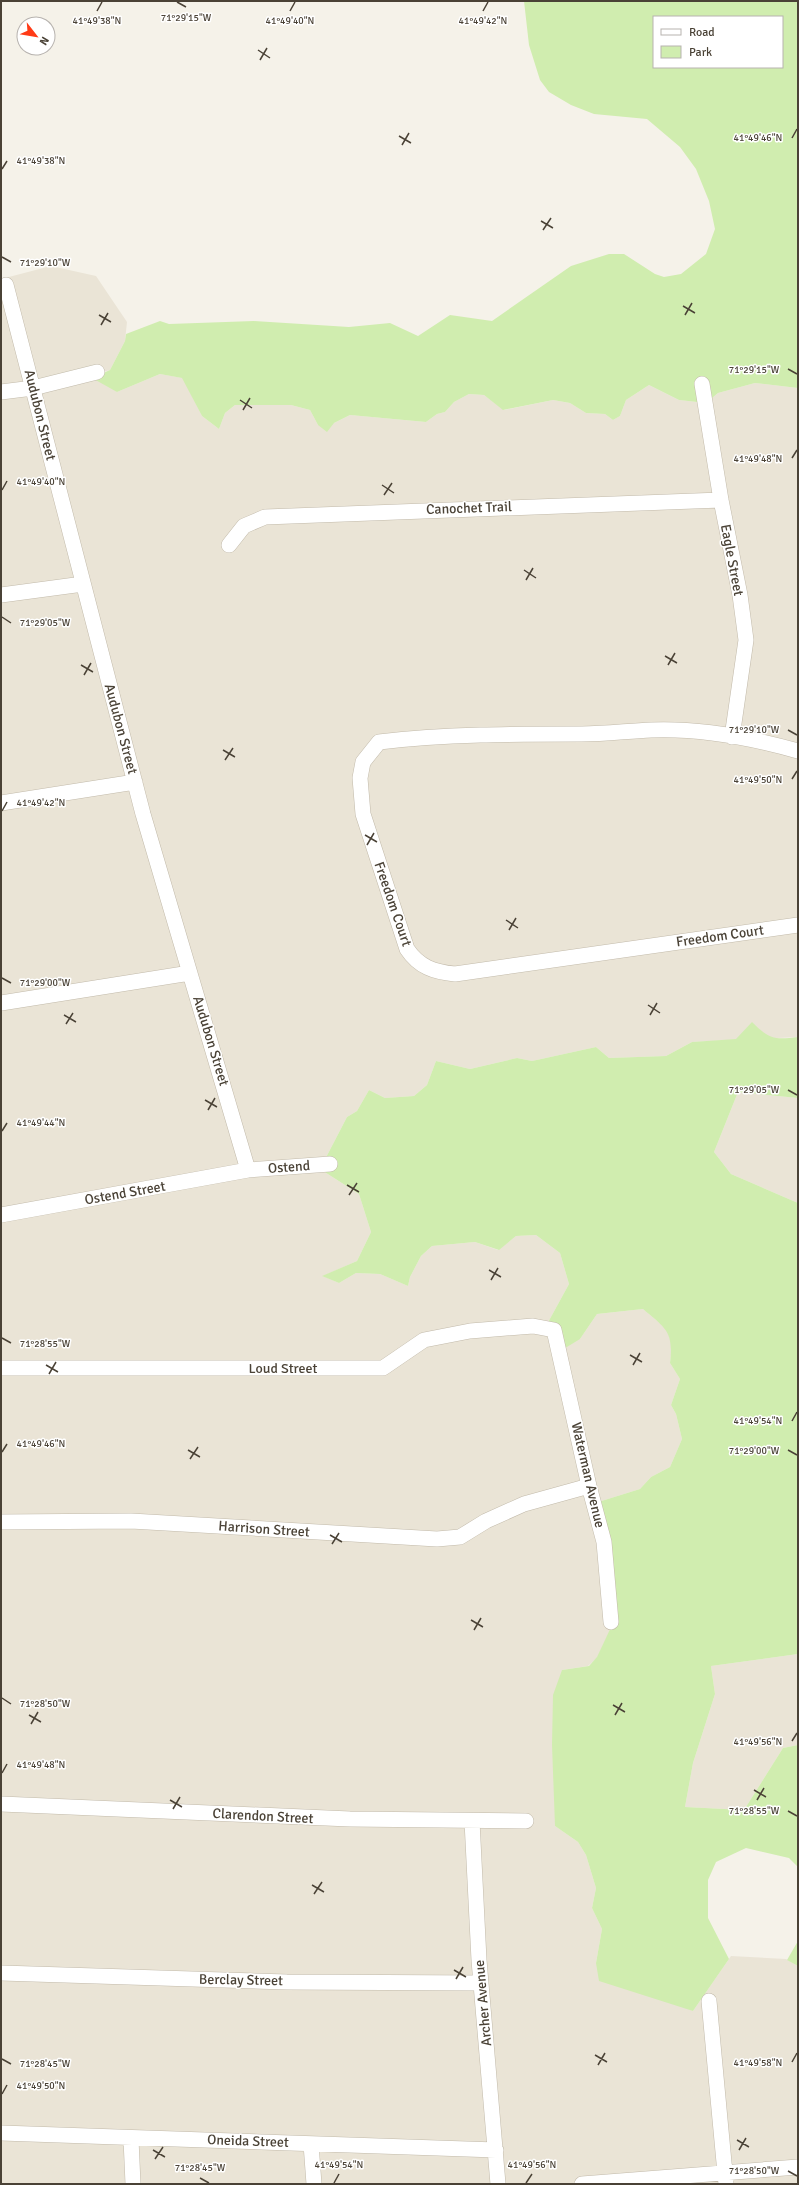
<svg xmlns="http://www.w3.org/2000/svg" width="799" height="2185" font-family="Signika,sans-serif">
<rect width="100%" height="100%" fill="#f5f2e9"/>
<path fill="#eae4d6" d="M51,266L96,276L127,322L125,341L110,370L97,374L117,392L160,374L183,378L202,416L219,429L225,413L235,405H291L310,410L318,425L334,423L350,415L426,422L437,414L445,412L454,402L469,394L484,395L504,410L553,400L570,403L586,413L605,414L613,420L620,416L626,400L649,385L679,400L706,403L718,393L755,383L798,388V1037L692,1042L666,1056L609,1058L596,1047L532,1061L517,1058L470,1069L436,1061L427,1085L414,1096L385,1098L369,1090L357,1111L347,1117L320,1169L359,1194L371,1232L357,1261L323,1276L339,1283L356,1273L380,1274L408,1286L410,1277L421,1256L432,1246L475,1242L498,1250L516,1236L536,1235L560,1253L569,1284L546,1326L580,1339L597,1314L643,1309L667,1329L672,1346L670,1363L680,1379L671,1405L676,1414L682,1439L670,1467L651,1477L640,1489L595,1503L612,1626L597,1658L588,1666L562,1670L555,1826L578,1842L586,1855L596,1888L592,1908L602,1929L596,1963L693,2011L731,1956L786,1959L798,1966V2184H1V302L10,303L5,278Z
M738,1092L798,1098V1203L731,1174L714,1152Z
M798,1654V1745L783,1748L744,1810L685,1807L693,1763L715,1694L711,1666Z"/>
<path fill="#d0edaf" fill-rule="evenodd" d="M524,1H798V388L755,383L718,393L706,403L679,400L649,385L626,400L620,416L613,420L605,414L586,413L570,403L553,400L503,410L484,395L469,394L454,402L445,412L437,414L426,422L350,415L334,423L327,432L318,425L310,410L291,405H235L225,413L219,429L202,416L182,378L160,374L117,392L92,378L110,370L125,341L126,334L160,321L169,324L254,321L349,327L390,323L418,336L450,315L492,321L571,266L609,254H624L655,274L664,277L681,274L706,254L715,229L709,201L696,169L680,147L647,119L594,114L571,105L549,92L540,80L529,45ZM654,17H782V67H654Z
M752,1022C769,1039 774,1040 798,1037V1098L738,1092L714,1152L731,1174L798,1203V1654L711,1666L715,1694L693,1763L685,1807L744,1810L783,1748L798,1745V1867L789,1858L746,1848L716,1862L708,1880V1918L729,1959L693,2011L599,1981L596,1963L602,1929L592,1908L596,1888L586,1855L578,1842L555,1826L552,1745L553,1695L562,1670L589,1666L597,1657L612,1625L595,1503L640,1489L651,1477L670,1467L682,1439L676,1414L671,1405L680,1379L670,1363C674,1331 665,1328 643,1309L597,1314L580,1339L562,1350L546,1326L569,1284L560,1253L536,1235L516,1236L499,1250L475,1242L432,1246L421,1256L410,1277L408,1286L380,1274L356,1273L339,1283L322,1276L357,1261L371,1232L359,1194L320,1169L347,1117L357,1111L369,1090L385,1098L414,1096L427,1085L436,1061L470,1069L517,1058L532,1061L596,1047L609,1058L666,1056L692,1042L736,1039Z
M798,1941V1966L787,1960Z"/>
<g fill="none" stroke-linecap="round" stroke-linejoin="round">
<defs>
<path id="minor" d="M6,285L143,814L248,1170
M702,384L721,500L740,595L746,640L732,737
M1,392L33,388L97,372
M229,545L244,526L265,517L721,500
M1,595L83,584
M798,751C752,738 700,728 651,730C628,731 605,734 582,734C514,734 446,734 379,742L363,762L360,778L363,814L407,949C419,967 434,972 455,974L798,925
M1,803L135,782
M1,1003L190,973
M1,1215L248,1170L330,1164
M1,1368H383L424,1340L470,1331L533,1326L554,1330L589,1486L604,1542L611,1622
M1,1522L131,1521L437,1539L460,1537L486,1521L524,1504L589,1486
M1,1804L350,1819L526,1821
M472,1821L479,1960L498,2184
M1,1973L287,1982L481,1983
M709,2001L726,2184
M1,2133L496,2150
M131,2139L133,2184
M311,2144L314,2184
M582,2184L798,2167"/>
</defs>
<use href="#minor" stroke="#c2baaa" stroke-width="16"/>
<use href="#minor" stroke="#fff" stroke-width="15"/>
</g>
<path fill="none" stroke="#4a4236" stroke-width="1.5" d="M177,2L186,7M97,11L102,2M290,11L295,2M483,11L488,2M258,50L270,58M260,60L267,48M399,136L411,143M792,138L797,129M402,145L409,133M2,169L7,161M541,221L553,228M543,230L551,218M2,257L11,262M683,306L695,313M99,315L111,322M685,315L692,303M101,325L108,313M788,369L797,374M240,400L252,408M243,410L250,398M792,458L797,450M382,485L394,493M2,490L7,481M384,495L392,483M524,570L536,578M526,580L533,568M2,617L11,623M665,656L677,663M81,665L93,672M668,665L675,653M84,675L91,663M788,730L797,735M223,750L235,757M225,760L233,748M792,779L797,771M2,811L7,802M365,835L377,842M367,845L374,833M506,920L518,928M509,930L516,918M2,978L11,983M648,1005L660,1013M64,1015L76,1022M650,1015L657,1003M66,1024L73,1013M788,1090L797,1095M205,1100L217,1107M208,1110L215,1098M2,1131L7,1123M347,1185L359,1192M349,1195L357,1183M489,1270L501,1277M491,1280L498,1268M2,1338L11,1343M630,1355L642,1362M46,1365L58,1372M633,1365L640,1353M49,1374L56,1362M792,1421L797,1412M188,1450L200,1457M788,1450L797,1455M2,1452L7,1444M190,1459L198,1447M330,1535L342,1542M332,1544L339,1533M471,1620L483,1627M474,1630L481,1618M2,1698L11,1704M613,1705L625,1712M29,1715L41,1722M615,1715L622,1703M31,1724L38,1712M792,1741L797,1733M2,1773L7,1764M754,1790L766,1797M170,1800L182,1807M757,1800L764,1788M173,1809L180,1797M788,1811L797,1816M312,1885L324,1892M314,1894L322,1882M454,1970L466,1977M456,1979L463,1967M595,2055L607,2062M2,2059L11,2064M792,2062L797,2053M598,2065L605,2053M2,2094L7,2085M737,2140L749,2147M153,2150L165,2157M739,2150L746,2138M155,2159L163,2147M788,2171L797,2176M200,2178L209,2183M334,2183L339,2174M526,2183L532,2174"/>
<g text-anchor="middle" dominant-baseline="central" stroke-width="3" stroke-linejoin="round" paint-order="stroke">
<g font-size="14" fill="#4a4236" stroke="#fff">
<text transform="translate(40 415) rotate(76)">Audubon Street</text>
<text transform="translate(469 508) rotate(-2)">Canochet Trail</text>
<text transform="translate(732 560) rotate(79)">Eagle Street</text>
<text transform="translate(121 729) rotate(75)">Audubon Street</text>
<text transform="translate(393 904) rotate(71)">Freedom Court</text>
<text transform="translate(720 936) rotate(-8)">Freedom Court</text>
<text transform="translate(211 1041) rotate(73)">Audubon Street</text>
<text transform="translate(289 1167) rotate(-4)">Ostend</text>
<text transform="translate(125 1193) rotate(-10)">Ostend Street</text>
<text x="283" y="1368">Loud Street</text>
<text transform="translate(588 1475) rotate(77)">Waterman Avenue</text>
<text transform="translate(264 1529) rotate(4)">Harrison Street</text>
<text transform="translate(263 1816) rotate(3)">Clarendon Street</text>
<text transform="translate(241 1980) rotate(1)">Berclay Street</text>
<text transform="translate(483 2003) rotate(-95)">Archer Avenue</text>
<text transform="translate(248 2141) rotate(2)">Oneida Street</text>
</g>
</g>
<g font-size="10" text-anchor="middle" fill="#4a4236" stroke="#fff" stroke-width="3" stroke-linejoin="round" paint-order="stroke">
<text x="186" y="21">71°29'15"W</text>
<text x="97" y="24">41°49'38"N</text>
<text x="290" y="24">41°49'40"N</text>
<text x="483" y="24">41°49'42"N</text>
<text x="758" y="141">41°49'46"N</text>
<text x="41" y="164">41°49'38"N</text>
<text x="45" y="266">71°29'10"W</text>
<text x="754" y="373">71°29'15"W</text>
<text x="758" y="462">41°49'48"N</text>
<text x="41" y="485">41°49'40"N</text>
<text x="45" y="626">71°29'05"W</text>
<text x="754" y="733">71°29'10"W</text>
<text x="758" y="783">41°49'50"N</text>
<text x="41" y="806">41°49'42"N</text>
<text x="45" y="986">71°29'00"W</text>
<text x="754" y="1093">71°29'05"W</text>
<text x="41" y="1126">41°49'44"N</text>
<text x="45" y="1347">71°28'55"W</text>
<text x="758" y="1424">41°49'54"N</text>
<text x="41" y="1447">41°49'46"N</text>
<text x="754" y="1454">71°29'00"W</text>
<text x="45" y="1707">71°28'50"W</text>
<text x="758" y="1745">41°49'56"N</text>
<text x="41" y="1768">41°49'48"N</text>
<text x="754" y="1814">71°28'55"W</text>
<text x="758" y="2066">41°49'58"N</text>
<text x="45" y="2067">71°28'45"W</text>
<text x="41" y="2089">41°49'50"N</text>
<text x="339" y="2168">41°49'54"N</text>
<text x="532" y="2168">41°49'56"N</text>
<text x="200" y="2171">71°28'45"W</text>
<text x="754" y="2174">71°28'50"W</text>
</g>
<rect width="799" height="2185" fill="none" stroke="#4a4236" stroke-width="4"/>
<rect x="653" y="16" width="130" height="52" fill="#ffffff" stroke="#b7b3af"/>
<rect x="661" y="29" width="20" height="6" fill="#ffffff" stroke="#b7b3af"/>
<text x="689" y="36" font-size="12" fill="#4a4236">Road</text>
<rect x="661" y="46" width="20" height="12" fill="#d0edaf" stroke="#b7b3af"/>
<text x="689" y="56" font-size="12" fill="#4a4236">Park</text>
<g transform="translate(36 36) rotate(121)"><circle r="19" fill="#ffffff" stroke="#b7b3af"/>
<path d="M0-3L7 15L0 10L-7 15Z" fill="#ff3b16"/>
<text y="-6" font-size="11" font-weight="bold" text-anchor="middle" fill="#4a4236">N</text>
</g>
</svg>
